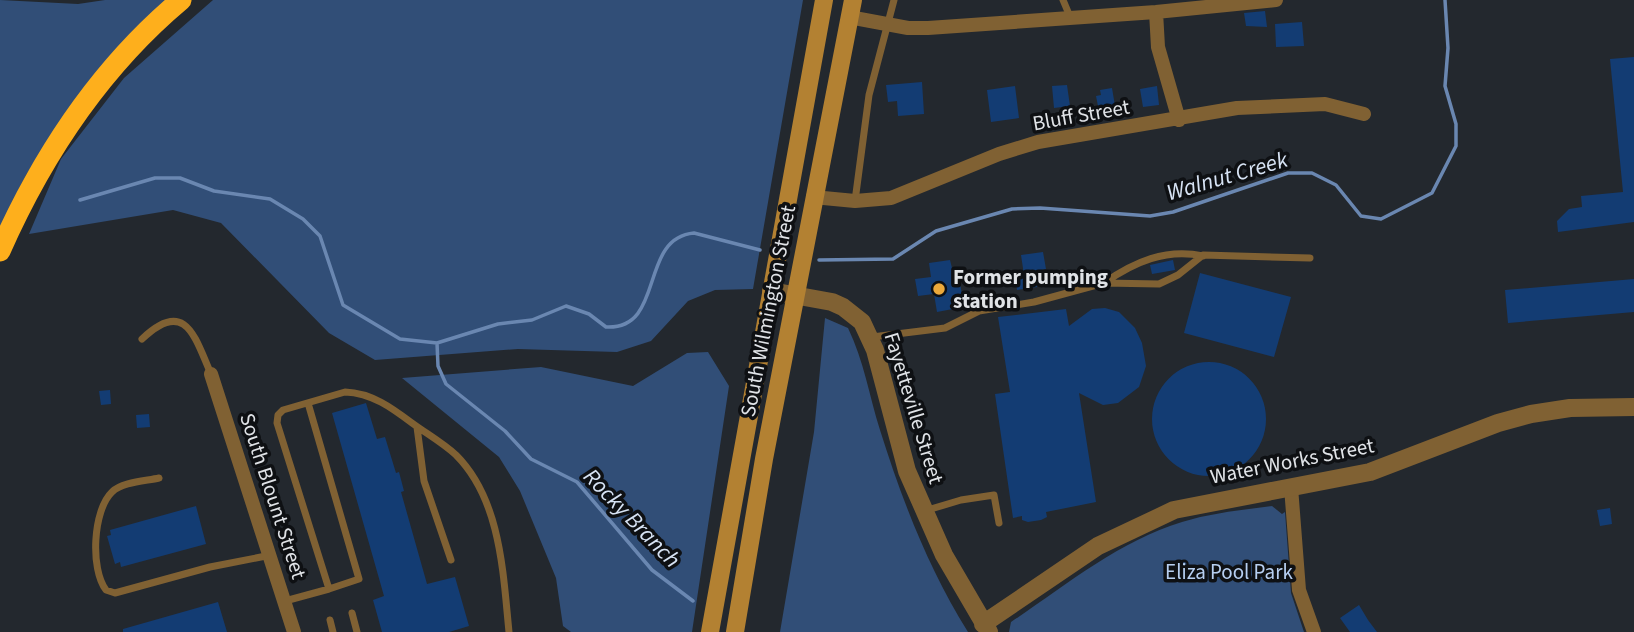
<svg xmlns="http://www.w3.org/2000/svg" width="1634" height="632" font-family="'Source Sans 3',sans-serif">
<rect width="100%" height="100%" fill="#23282e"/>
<path fill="#314e77" d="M0,0L78,4L105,0H172L76,99L26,175L0,228Z
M213,0H803L753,289L715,290L688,301L651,341L617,352L518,349L375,360L329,333L221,223L173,210L29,234L61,159L124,78Z
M825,318L848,328C864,361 869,395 880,430C902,500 929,570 968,632H780L814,432Z
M708,352L729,386L692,632H571L563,626L556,578L520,491L499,457L402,378L541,367L633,386L687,353Z
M1272,506L1282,514L1285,512L1291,593L1304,632H1009L1011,622C1065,586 1119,541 1182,522C1211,513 1242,510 1272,506Z"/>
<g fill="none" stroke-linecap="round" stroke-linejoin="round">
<path stroke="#6a87b1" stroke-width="3.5" d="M80,200L155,178H180L214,191L270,199L303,219L320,236L343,305L400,339L437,343L498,324L532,320L566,306L589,314L606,327C666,330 638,238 694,233L760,250
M819,260L893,259L936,231L1012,209L1040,208L1150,216L1173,212L1288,173H1312L1336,185L1361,216L1381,219L1432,193L1456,146V124L1445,86L1448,48L1445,0
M437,343L438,366L446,384L505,431L531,459L577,482L652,570L693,601"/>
</g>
<path fill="#133c73" d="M1265,11L1267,27L1246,26L1244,13Z
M1302,22L1304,46L1276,47L1275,24Z
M1634,57V222L1558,232L1557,221L1569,209L1582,207L1581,196L1623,192L1610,59Z
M922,82L924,114L898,116L897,101L888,102L886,85Z
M1067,85L1070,106L1054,108L1052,86Z
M1015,86L1019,118L991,122L987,90Z
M1157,86L1159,105L1143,107L1140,89Z
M1112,88L1116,112L1099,111L1096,96L1101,95L1100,90Z
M1043,252L1046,269L1035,271L1037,287L1017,290L1015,276L1024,275L1021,255Z
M950,260L956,284L960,283L963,301L957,302L958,308L937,312L934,294L918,296L915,279L931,277L929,263Z
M1173,260L1175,270L1152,274L1150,265Z
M1200,273L1291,297L1274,357L1184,333Z
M1634,279V312L1508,323L1505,290Z
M1105,308L1119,312L1135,328L1142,343L1146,366L1139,387L1118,403L1103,405L1079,393L1096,502L1046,512L1047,517L1041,520L1028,522L1022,520V516L1013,518L995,394L1010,392L998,317L1066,309L1069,326L1092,309Z
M1152 419a57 57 0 1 1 114 0a57 57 0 1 1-114 0Z
M110,390L111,404L101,405L99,391Z
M366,403L377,439L385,437L396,473L399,472L404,491L401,492L427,584L455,577L469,626L449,632H382L373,600L384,596L332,413Z
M149,414L150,427L137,428L136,415Z
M196,506L206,544L121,567L120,562L115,564L107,536L111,535L110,530Z
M1610,508L1612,524L1600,526L1597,510Z
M218,602L227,632H123V629Z
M1359,605L1368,620L1377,632H1350L1340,618Z"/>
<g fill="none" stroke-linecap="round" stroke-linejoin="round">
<path stroke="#806133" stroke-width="7" d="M1063,0L1071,19
M855,201L869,95L894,0
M1104,283C1134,262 1166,248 1203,256
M872,337L945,328L979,311L1034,302L1104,283L1159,284L1178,275L1203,255L1310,258
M142,339C186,297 195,338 211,374
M308,403L359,579L329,589
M417,427L424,481L451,560
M159,478C146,481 122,482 112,492C93,510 90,569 106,590L115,593L210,567L271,555
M924,511L961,500L994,495L999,523
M285,601L329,589L277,423L278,415L283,410L345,392C372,393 392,408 412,423C427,434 443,443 456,455C501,500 503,573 509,632
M352,613L357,632
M330,620L333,632"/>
<path stroke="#806133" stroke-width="14" d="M1156,12L1158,47L1179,120
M849,17L908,28H928L1156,12L1276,0
M813,197L855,201L891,198L999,154L1038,142L1237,108L1325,104L1364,114
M211,374L294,632
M1291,487L1299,590L1314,632"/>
<path stroke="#806133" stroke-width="18" d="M771,291L832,302L843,307L862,322L875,350L907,471L944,555L989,632
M983,624L1098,546L1174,510L1370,472L1498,423L1531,414L1570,408L1634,407"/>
<path stroke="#b38132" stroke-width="18" d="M710,632L824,0
M735,632L764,459L853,0"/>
<path stroke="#feaf1c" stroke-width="21" d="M0,251C42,156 101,67 181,0"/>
</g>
<circle fill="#eca93b" stroke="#0e1013" stroke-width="2.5" cx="939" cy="289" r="7"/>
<g text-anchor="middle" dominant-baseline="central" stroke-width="7" stroke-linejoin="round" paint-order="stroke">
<g font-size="21" fill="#e0e3e7" stroke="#0e1013">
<text transform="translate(1081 115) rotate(-10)">Bluff Street</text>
<text transform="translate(768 311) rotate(-79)">South Wilmington Street</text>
<text transform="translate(914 408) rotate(73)">Fayetteville Street</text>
<text transform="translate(1292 461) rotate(-11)">Water Works Street</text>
<text transform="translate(273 496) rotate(72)">South Blount Street</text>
</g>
<g font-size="21" font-weight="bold" fill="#e0e3e7" stroke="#0e1013" text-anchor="start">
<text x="953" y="277">Former pumping<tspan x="953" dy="24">station</tspan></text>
</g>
<g font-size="21" fill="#b7cff1" stroke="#0e1013">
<text x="1229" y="572">Eliza Pool Park</text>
</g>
<g font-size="23" font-style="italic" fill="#d7e3f4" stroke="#0e1013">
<text transform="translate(1227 176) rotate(-16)">Walnut Creek</text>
<text transform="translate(632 518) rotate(46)">Rocky Branch</text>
</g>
</g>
</svg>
